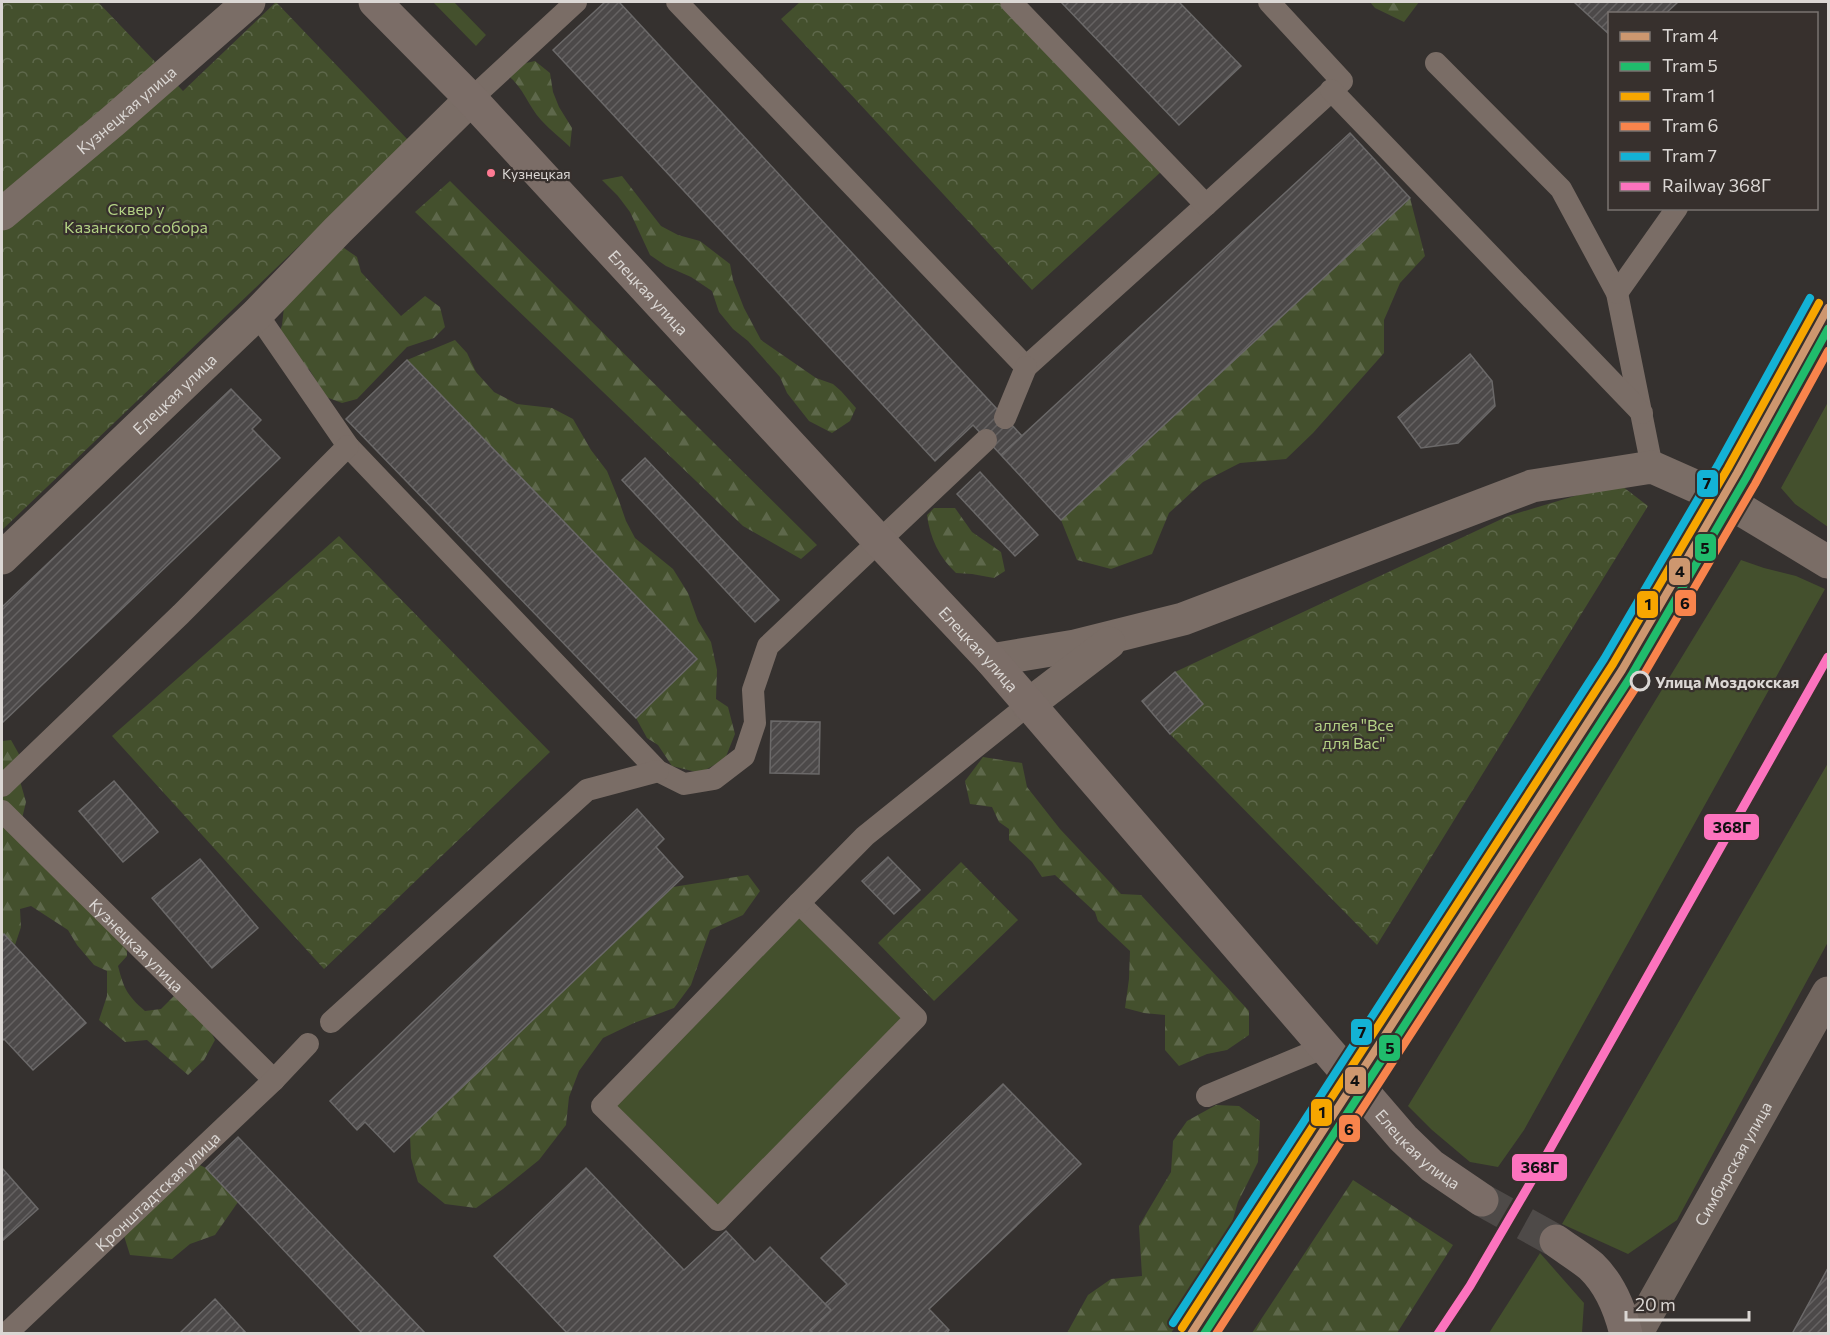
<svg xmlns="http://www.w3.org/2000/svg" width="1830" height="1335" font-family="Commissioner,sans-serif">
<defs>
<pattern id="forest-firs" width="22" height="20" patternUnits="userSpaceOnUse" patternTransform="scale(1.5)"><rect width="22" height="20" fill="#44502d"/><path d="M5 1l3.5 6h-7zM16 11l3.5 6h-7z" fill="#5e684b"/></pattern>
<pattern id="park-crowns" width="20" height="18" patternUnits="userSpaceOnUse" patternTransform="scale(1.5)"><rect width="20" height="18" fill="#44502d"/><path d="M2 6a3 3 0 1 1 6 0M12 15a3 3 0 1 1 6 0" fill="none" stroke="#5e684b"/></pattern>
<pattern id="building-hatch" width="6" height="6" patternUnits="userSpaceOnUse" patternTransform="scale(1.5)"><rect width="6" height="6" fill="#4c4949"/><path d="M-1 1l2-2M0 6l6-6M5 7l2-2" fill="none" stroke="#656262"/></pattern>
</defs>
<rect width="100%" height="100%" fill="#35312f"/>
<path fill="#44502d" d="M433,2H454L486,35L476,46Z
M1828,402V527L1795,504L1781,488Z
M1741,560L1764,568L1796,576L1825,589L1524,1130L1498,1167L1470,1162L1432,1130L1408,1106Z
M1828,763V942L1677,1220L1628,1254L1562,1224Z
M799,916L904,1018L718,1208L613,1107Z
M1540,1253L1584,1303L1582,1333H1489Z"/>
<path fill="url(#forest-firs)" d="M1370,2H1419L1404,22L1375,8Z
M535,61L550,73L553,92L559,107L572,128L570,147C561,138 550,130 541,120C528,106 523,86 506,74L526,63Z
M622,176L661,226L678,235L700,241L730,264L733,280L744,308L761,340L816,378L833,384L841,391L856,408L850,421L832,433L809,421L787,393L780,377L748,341L733,329L719,312L712,291L691,277L666,266L650,255L630,212L618,196L602,180Z
M450,181L817,545L801,559L743,526L415,212Z
M1410,198L1425,256L1400,283L1384,320V353L1313,433L1286,459L1240,463L1203,482L1169,513L1152,554L1111,569L1077,560L1061,520Z
M344,248L357,257L361,272L401,316L425,296L440,307L445,327L434,338L407,347L357,399L342,403L326,397L309,369L292,360L276,343L282,325L284,307L330,250Z
M455,340L467,353L476,372L494,392L517,404L552,408L573,419L591,450L607,471L618,498L626,521L635,538L673,569L688,593L698,621L711,642L717,670L716,699L728,707L735,734L725,759L700,773L672,766L658,745L647,738L636,718L697,658L407,360Z
M934,508H955L972,532L1001,552L1005,571L994,578L972,574L956,573C939,557 930,538 927,515Z
M11,740L20,756V781L26,802L19,831L127,945V956L118,966C124,989 127,995 145,1011L161,1009L177,993L206,1022L215,1040L204,1060L188,1075L147,1040L125,1042L99,1020L107,996V971L94,965L77,945L68,930L31,906L20,909L21,927L15,945L4,935L2,937V741Z
M983,757L1022,763L1027,787L1060,829L1121,894L1141,895L1249,1011V1035L1227,1050L1207,1054L1179,1066L1165,1050V1015L1144,1013L1125,1008L1129,979L1130,951L1098,921L1095,912L1055,875L1042,877L1032,862L1009,840V829L999,822L992,807L970,804L965,781Z
M748,875L760,891L743,915L710,930L691,985L674,1008L634,1023L603,1038L579,1071L569,1097L566,1125L539,1160L503,1189L476,1208L445,1204L418,1182L411,1158L410,1136L673,887Z
M1216,1105L1239,1106L1260,1121L1258,1162L1238,1202L1222,1257L1171,1333H1067L1088,1295L1111,1279L1142,1276L1139,1226L1171,1172L1173,1141L1187,1121Z
M189,1160L206,1168L238,1202L215,1235L190,1244L172,1259L130,1255L124,1236Z
M1353,1180L1453,1245L1397,1333H1252Z"/>
<path fill="url(#park-crowns)" d="M2,2H98L183,91L276,2L409,141L2,530Z
M800,2H1006L1163,170L1032,290L781,19Z
M1618,483L1648,506L1377,945L1170,734L1175,672L1508,516Z
M339,536L550,752L324,969L112,736Z
M961,862L1018,920L934,1001L878,943Z"/>
<path fill="url(#building-hatch)" stroke="#6b6969" stroke-width="1.5" d="M605,2H619L1022,436L1001,455L973,425L935,461L553,50Z
M1061,2H1179L1241,66L1179,125Z
M1574,2H1678L1665,14H1610V35Z
M1350,133L1410,198L1061,520L1001,455Z
M1470,354L1492,381L1495,406L1458,443L1421,448L1398,417Z
M407,360L697,659L636,718L346,419Z
M231,389L261,420L252,429L280,458L2,723V607Z
M645,458L779,600L755,622L622,480Z
M980,472L1038,535L1015,556L957,494Z
M1175,672L1203,704L1170,734L1142,701Z
M771,721L820,722L819,774L770,773Z
M114,781L158,832L123,862L79,811Z
M637,809L664,839L656,847L683,877L394,1152L365,1122L357,1130L330,1101Z
M888,857L920,890L894,914L862,881Z
M200,859L258,928L212,968L152,898Z
M4,934L86,1023L33,1070L4,1039L2,1041V937Z
M1003,1084L1081,1164L929,1309L949,1330L946,1334H814L810,1330L831,1310L825,1304L847,1284L821,1258Z
M238,1137L426,1334H363L206,1168Z
M2,1168L38,1209L2,1241Z
M586,1168L684,1270L726,1231L755,1262L770,1247L831,1310L810,1330L814,1334H568L494,1256Z
M1828,1268V1334H1792Z
M215,1299L247,1334H179Z"/>
<g fill="none" stroke-linecap="round" stroke-linejoin="round">
<path stroke="#4e4a48" stroke-width="33" stroke-dasharray="33 16" stroke-linecap="butt" d="M1482,1200L1556,1241"/>
<g stroke="#7a6d66" stroke-width="22">
<path d="M677,2L1026,367L1206,205"/>
<path d="M1011,2L1206,205L1342,81L1269,2"/>
<path d="M1436,63L1561,189L1617,293L1652,467"/>
<path d="M1331,90L1642,413"/>
<path d="M471,99L576,2"/>
<path d="M1617,293L1677,208"/>
<path d="M257,314L348,446L658,771L684,784L714,779L744,756L755,723L753,690L768,646L986,440"/>
<path d="M1005,418L1026,367"/>
<path d="M2,786L181,614L348,446"/>
<path id="s1" d="M2,811L274,1080"/>
<path d="M799,903L916,1018L718,1220L602,1106Z"/>
<path d="M799,903L865,836L1028,705"/>
<path d="M331,1022L587,790L658,771"/>
<path d="M1207,1096L1325,1047"/>
<path id="s2" d="M6,1334L274,1080L308,1044"/>
</g>
<g stroke="#7a6d66" stroke-width="33">
<path id="s3" d="M2,214L113,121L249,2"/>
<path id="s4" d="M2,558L257,314L338,230L471,99"/>
<path d="M991,660L1075,646L1183,619L1532,486L1652,467L1722,498L1828,562"/>
<path d="M1028,705L1109,643"/>
</g>
<path stroke="#72665f" stroke-width="33" id="s5" d="M1636,1334L1828,993"/>
<g stroke="#7b6d67" stroke-width="33">
<path id="s6" d="M375,2L471,99L879,541L991,660L1403,1138L1432,1166L1482,1200"/>
<path d="M1556,1241C1567,1249 1580,1257 1591,1266C1610,1284 1620,1309 1626,1334"/>
</g>
<defs>
<path id="rail-1" d="M1438,1334L1470,1286L1542,1163L1828,657"/>
</defs>
<use href="#rail-1" stroke="#37302d" stroke-width="14"/>
<use href="#rail-1" stroke="#fc73be" stroke-width="9"/>
<defs>
<path id="tram-1" d="M1191,1334L1622,670L1737,473L1828,308"/>
<path id="tram-2" d="M1204,1334L1631,676L1746,478L1828,329"/>
<path id="tram-3" d="M1182,1328L1613,664L1728,468L1819,303"/>
<path id="tram-4" d="M1216,1334L1640,681L1755,484L1828,351"/>
<path id="tram-5" d="M1173,1323L1604,659L1719,463L1810,298"/>
</defs>
<use href="#tram-1" stroke="#37302d" stroke-width="12"/>
<use href="#tram-2" stroke="#37302d" stroke-width="12"/>
<use href="#tram-3" stroke="#37302d" stroke-width="12"/>
<use href="#tram-4" stroke="#37302d" stroke-width="12"/>
<use href="#tram-5" stroke="#37302d" stroke-width="12"/>
<use href="#tram-1" stroke="#cd976f" stroke-width="8"/>
<use href="#tram-2" stroke="#20bc6c" stroke-width="8"/>
<use href="#tram-3" stroke="#f7a600" stroke-width="8"/>
<use href="#tram-4" stroke="#f8844c" stroke-width="8"/>
<use href="#tram-5" stroke="#13b2d5" stroke-width="8"/>
</g>
<circle fill="#fe7a93" stroke="#37302d" stroke-width="2" cx="491" cy="173" r="5"/>
<circle fill="#37302d" stroke="#dbd7d4" stroke-width="3" cx="1640" cy="681" r="9"/>
<g text-anchor="middle" dominant-baseline="central" stroke-width="4.5" stroke-linejoin="round" paint-order="stroke">
<g font-size="14" fill="#dbd7d4" stroke="#37302d" text-anchor="start">
<text x="502" y="173">Кузнецкая</text>
</g>
<g font-size="16" fill="#dbd7d4" stroke="#37302d">
<text stroke="none"><textPath href="#s3" startOffset="162">Кузнецкая улица</textPath></text>
<text stroke="none"><textPath href="#s6" startOffset="399">Елецкая улица</textPath></text>
<text stroke="none"><textPath href="#s4" startOffset="238">Елецкая улица</textPath></text>
<text stroke="none"><textPath href="#s6" startOffset="885">Елецкая улица</textPath></text>
<text stroke="none"><textPath href="#s1" startOffset="190">Кузнецкая улица</textPath></text>
<text stroke="none"><textPath href="#s6" startOffset="1551">Елецкая улица</textPath></text>
<text stroke="none"><textPath href="#s5" startOffset="196">Симбирская улица</textPath></text>
<text stroke="none"><textPath href="#s2" startOffset="208">Кронштадтская улица</textPath></text>
</g>
<g font-size="16" fill="#b4d285" stroke="#37302d">
<text x="136" y="208">Сквер у<tspan x="136" dy="18">Казанского собора</tspan></text>
<text x="1354" y="724">аллея "Все<tspan x="1354" dy="18">для Вас"</tspan></text>
</g>
<g font-size="16" font-weight="bold" fill="#dbd7d4" stroke="#37302d" text-anchor="start">
<text x="1655" y="681">Улица Моздокская</text>
</g>
</g>
<g stroke="#37302d" stroke-width="2">
<rect x="1696" y="469" width="23" height="29" rx="6" fill="#13b2d5"/>
<rect x="1694" y="533" width="23" height="29" rx="6" fill="#20bc6c"/>
<rect x="1668" y="557" width="23" height="29" rx="6" fill="#cd976f"/>
<rect x="1674" y="589" width="23" height="28" rx="6" fill="#f8844c"/>
<rect x="1636" y="590" width="23" height="29" rx="6" fill="#f7a600"/>
<rect x="1703" y="813" width="57" height="28" rx="6" fill="#fc73be"/>
<rect x="1350" y="1018" width="23" height="28" rx="6" fill="#13b2d5"/>
<rect x="1378" y="1034" width="23" height="28" rx="6" fill="#20bc6c"/>
<rect x="1344" y="1066" width="23" height="29" rx="6" fill="#cd976f"/>
<rect x="1310" y="1098" width="23" height="29" rx="6" fill="#f7a600"/>
<rect x="1338" y="1114" width="23" height="29" rx="6" fill="#f8844c"/>
<rect x="1511" y="1153" width="57" height="29" rx="6" fill="#fc73be"/>
</g>
<g font-size="16" text-anchor="middle" font-weight="bold" fill="#111">
<text x="1707" y="489">7</text>
<text x="1705" y="554">5</text>
<text x="1680" y="577">4</text>
<text x="1685" y="609">6</text>
<text x="1648" y="610">1</text>
<text x="1732" y="833">368Г</text>
<text x="1362" y="1038">7</text>
<text x="1390" y="1054">5</text>
<text x="1355" y="1086">4</text>
<text x="1322" y="1118">1</text>
<text x="1349" y="1135">6</text>
<text x="1540" y="1173">368Г</text>
</g>
<rect width="1830" height="1335" fill="none" stroke="#dbd7d4" stroke-width="6"/>
<rect x="1608" y="12" width="210" height="198" fill="#37302d" stroke="#797370" stroke-width="1.5"/>
<rect x="1620" y="32" width="30" height="9" fill="#cd976f" stroke="#797370" stroke-width="1.5"/>
<text x="1662" y="42" font-size="18" fill="#dbd7d4">Tram 4</text>
<rect x="1620" y="62" width="30" height="9" fill="#20bc6c" stroke="#797370" stroke-width="1.5"/>
<text x="1662" y="72" font-size="18" fill="#dbd7d4">Tram 5</text>
<rect x="1620" y="92" width="30" height="9" fill="#f7a600" stroke="#797370" stroke-width="1.5"/>
<text x="1662" y="102" font-size="18" fill="#dbd7d4">Tram 1</text>
<rect x="1620" y="122" width="30" height="9" fill="#f8844c" stroke="#797370" stroke-width="1.5"/>
<text x="1662" y="132" font-size="18" fill="#dbd7d4">Tram 6</text>
<rect x="1620" y="152" width="30" height="9" fill="#13b2d5" stroke="#797370" stroke-width="1.5"/>
<text x="1662" y="162" font-size="18" fill="#dbd7d4">Tram 7</text>
<rect x="1620" y="182" width="30" height="9" fill="#fc73be" stroke="#797370" stroke-width="1.5"/>
<text x="1662" y="192" font-size="18" fill="#dbd7d4">Railway 368Г</text>
<path d="M1626 1311v9h123v-9" fill="none" stroke="#dbd7d4" stroke-width="3"/>
<text x="1635" y="1311" font-size="18" fill="#dbd7d4" stroke="#37302d" stroke-width="4.5" paint-order="stroke">20 m</text>
</svg>
